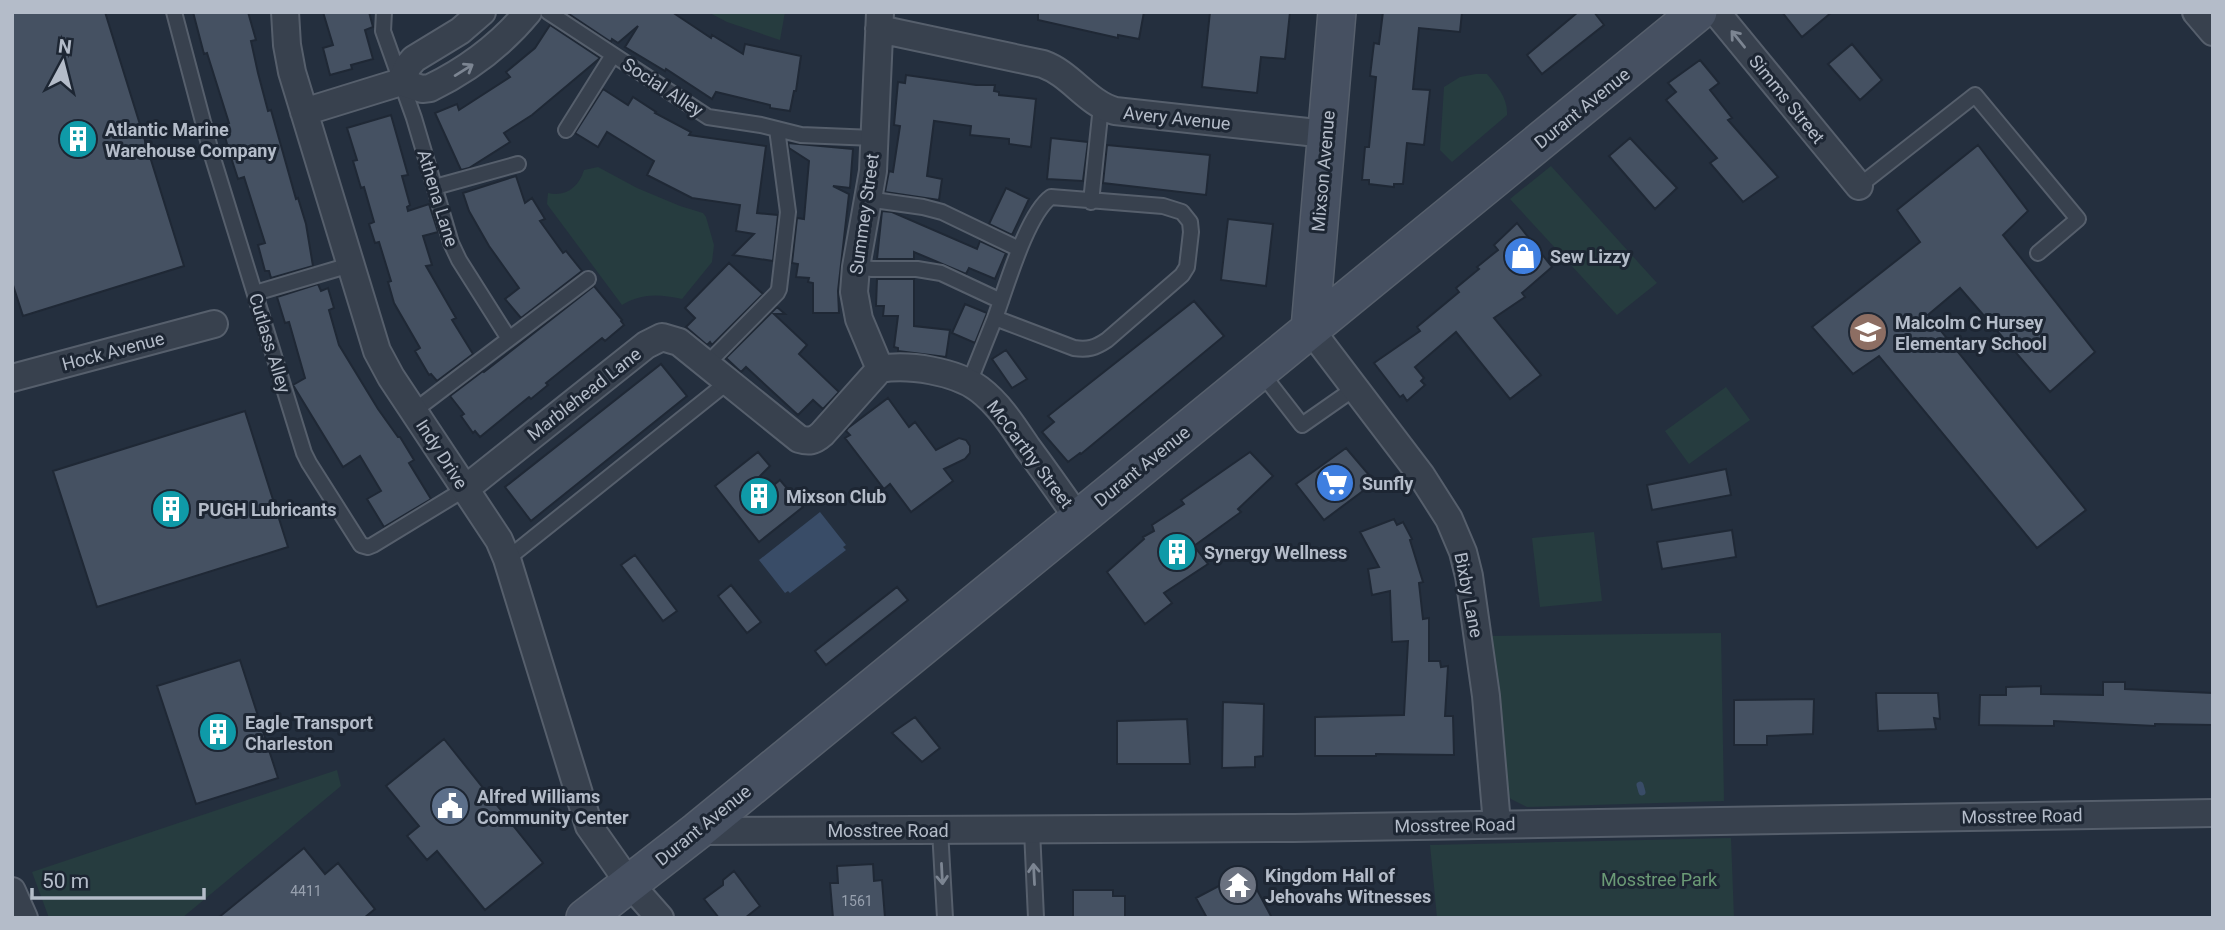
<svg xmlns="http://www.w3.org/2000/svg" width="2225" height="930" font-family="Roboto,sans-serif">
<rect width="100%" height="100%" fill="#242f3e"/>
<path fill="#263c3f" d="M708,12H785L780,40L727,22Z
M1476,74H1487C1497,86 1508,98 1507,115L1452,162L1440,150L1444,87L1460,77Z
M1551,166L1657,283L1617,315L1510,199Z
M598,167L637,188L680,206L703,213L706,217L714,245L712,262L682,299C659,294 642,293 622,305L547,204L548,193C566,197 579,187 584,170Z
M1726,387L1750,420L1689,464L1665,431Z
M1594,532L1602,601L1540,607L1532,538Z
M1721,633L1724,801L1527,807L1511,799L1501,787L1489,636Z
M337,770L341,786L182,918H49L32,872Z
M1731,838L1734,918H1437L1430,845Z"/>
<path fill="#394c67" d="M820,512L846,545L843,547L846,550L790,593L788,591L785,593L759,560Z"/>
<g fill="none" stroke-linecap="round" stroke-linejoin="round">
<path stroke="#394c67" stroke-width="7" d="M1640,785L1642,792"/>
</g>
<path fill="#455162" stroke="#1f2835" stroke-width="2" d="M12,12H105L184,266L23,316L12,282Z
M193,12H248L256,40L251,41L258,73L268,111L271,110L296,199L298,198L306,224L313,266L271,278L269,271H265L258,245L265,243L244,177L238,179L228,148L222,125L229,123L207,53L204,54Z
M323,12H369L373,27L365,30L373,59L351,65L352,69L330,75L323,48L333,45Z
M566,12H672L711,38L712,35L743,54L745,44L801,56L796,91H794L790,111L770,108V105L716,92L712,99L666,69L665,71L625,47L638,26L618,43L612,39L611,42Z
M1038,12H1144L1139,39L1118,35V38L1038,20Z
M1210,12H1290L1285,59L1261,57L1257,93L1202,87Z
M1383,12H1462L1460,32L1419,28L1413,89L1430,90L1424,145L1407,143L1403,184H1394V187L1369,184V180H1362L1365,147H1369L1376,77L1370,76L1374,43L1379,44Z
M1578,12H1594L1604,25L1542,74L1527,55Z
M1782,12H1832L1802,37Z
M550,25L600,58L532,115L504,133L510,142L469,168L461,170L435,113L457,104L459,110L510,77L506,72L535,48Z
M1852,44L1882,80L1860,100L1828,64Z
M1700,60L1719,83L1710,90L1732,118L1728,120L1778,177L1743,202L1710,163L1717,158L1666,100L1676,92L1668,83Z
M906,75L976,85H995L994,91L999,92V95L1036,99L1031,147L1009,144V139L970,135L971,126L934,121L927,176L942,179L939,200L885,192L889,171L893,172L900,126L894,125L898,82L905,83Z
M603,89L628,105L633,97L656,112L655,113L691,132L689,135L766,146L757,213L778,215L773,261L733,255L754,234L736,231L740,205L692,198L647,175L654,161L607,132L598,147L575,133Z
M391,115L408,175L402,176L410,205L407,207L408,211L429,204L438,232L423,236L432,265L426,266L456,318L452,320L473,354L437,381L431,374L429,375L415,351L420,348L394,303L388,282L391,281L379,242L375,243L369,224L374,222L364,187L361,188L353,161L357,160L347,128Z
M1051,138L1088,142L1083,181L1047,179Z
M1630,138L1677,188L1655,209L1609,156Z
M788,143L853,149L850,188L833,186L849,194L838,291L839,313H813V283L808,282L809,278L796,277L798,264L792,263L797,218L804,219L809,161L789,148Z
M1107,145L1210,155L1206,195L1103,183Z
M1978,145L2028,211L2003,235L2095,352L2050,392L1960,288L1928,315L2086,510L2037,548L1879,356L1853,374L1812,327L1920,242L1897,210Z
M516,176L525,203L532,198L545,219L540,221L563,253L566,251L582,271L521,318L505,299L519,288L489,246L469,211L463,193Z
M1006,188L1029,199L1012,235L989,224Z
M882,211L892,212L977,249L980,241L1006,253L995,279L969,268L966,274L914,252V259H877Z
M1228,219L1273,224L1266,286L1221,280Z
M1517,223L1552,267L1522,293L1525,297L1494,318L1541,375L1510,399L1456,332L1415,367L1424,378L1421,381L1425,385L1407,401L1403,395L1400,397L1374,363L1420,331L1417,327L1459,292L1456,288L1479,269L1477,267L1498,250L1494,245Z
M729,263L763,294L712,345L710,342L707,345L686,327L695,318L685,308Z
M877,279H914V326L950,330L946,357L898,351V348L894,347L898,316H883L884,306H876Z
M318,284L321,291L328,288L334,308L329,310L339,345L378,409L398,437H400L414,460L409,463L431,499L384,527L367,499L381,491L360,456L343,467L293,385L305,378L289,322L285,323L277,297Z
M594,286L622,320L621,321L624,325L605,341L602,338L546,383L548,385L531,399L529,397L480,437L475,431L473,433L461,416L464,414L450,396L483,371L484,372Z
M1194,301L1224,336L1081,454L1080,453L1068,462L1042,432L1054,422L1048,416Z
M965,304L987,313L975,343L952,333Z
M777,307L785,314H774L807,345L799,354L839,392L823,409L813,400L798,415L746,367L741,372L726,358Z
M1006,350L1027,379L1012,388L992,359Z
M661,364L687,396L531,521L505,487Z
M888,398L909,427L915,422L936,450L959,438L966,440L970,446V453L965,459L944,469L953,481L911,512L890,484L884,489L845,438L850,435L846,431L848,428Z
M245,411L288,547L97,607L53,471Z
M1346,448L1375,482L1324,520L1296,484Z
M758,452L770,466L760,476L770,488L780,480L803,507L759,542L715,486Z
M1250,452L1273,476L1238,509L1241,512L1194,546L1208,564L1164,593L1172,603L1145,624L1107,572L1144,539L1143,537L1154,531L1152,525L1184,504L1181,500Z
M1726,469L1731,495L1652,510L1647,485Z
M1394,519L1397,525L1403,522L1412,539L1410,540L1423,582L1419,583L1423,619L1429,618V661H1440L1441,667L1448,666L1445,716H1453L1454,755L1376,754V756H1315V717L1404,715L1408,641L1392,642L1390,591L1372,595L1368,569L1379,567L1360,532Z
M1732,530L1736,557L1662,569L1657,542Z
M635,555L677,611L663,621L621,565Z
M731,585L761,622L747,633L718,596Z
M897,587L908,600L826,665L815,651Z
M240,660L278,778L196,804L157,686Z
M2103,682H2125V689L2213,693V725L2155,724V726L2054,721V726L1979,725L1980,695H2006V687L2041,686V694L2103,695Z
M1876,693H1938L1940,719L1934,718L1936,729L1878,731Z
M1814,699L1813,734L1767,736V745H1734V700Z
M1223,702L1264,704L1263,756L1255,757V767L1222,768Z
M915,717L940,748L922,762L892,733Z
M1187,719L1190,764H1117V721Z
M444,739L543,863L485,910L437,851L427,860L407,836L419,826L386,786Z
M304,848L325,874L338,863L375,909L364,918H218Z
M873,864L874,881L882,880L885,918H833L830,883H838L837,866Z
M734,871L760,906L745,918H719L704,899L723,885V880Z
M1247,871L1272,918H1207L1196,898Z
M1073,890H1113V896H1125V918H1073Z"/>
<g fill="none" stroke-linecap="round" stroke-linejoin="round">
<defs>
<path id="lane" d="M174,12L211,152L304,453L309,463L361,545L368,547L373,545L465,489
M384,12L383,31L414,118L451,243L459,260L509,339L414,411
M548,12L708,117L761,125L801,135L874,138
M566,130L613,55
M1859,186L1975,95L2078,219L2038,253
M435,187L518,164
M1051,197L1163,206L1182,212L1190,222L1191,232L1187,267L1182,275L1107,340C1095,348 1088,350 1074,348L995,318C1006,288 1027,214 1051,197Z
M867,199L923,207L942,212L1019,249
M1091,202L1101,106
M856,267L872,269H917L941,273L1001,301
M255,293L350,265
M509,339L588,279
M707,364L777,293L779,289L788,212L777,129
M1260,371L1302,425L1355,388
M969,383L995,318
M507,559L729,381
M940,830L945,918
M1032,830L1036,918"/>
<path id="street" d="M285,12L287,45L292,72L377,351L391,377L499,540L507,559L589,826L629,883L660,918
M1716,12L1859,186
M2196,12L2213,32
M879,29L1043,64C1071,74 1087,103 1115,111L1326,134
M401,82L408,66L414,59L460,31L482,12
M304,112L401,82L422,89L430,88C469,69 500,46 528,12
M1310,329L1421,475L1449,519L1463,552L1469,576L1486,696L1497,824
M880,369L859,319L854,292L856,267L873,171L880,13
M12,378L214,324
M465,489L646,345L662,337L679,342L799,439C809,442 814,441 822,434L880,369C908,364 955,371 979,389C999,404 1013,426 1027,447C1044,470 1061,494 1077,517
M697,831L1294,828L2213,813
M12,891L24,918"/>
<path id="secondary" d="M1310,329L1337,12
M585,918L697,831L1698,12"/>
</defs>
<use href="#lane" stroke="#565f6c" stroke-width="18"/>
<use href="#street" stroke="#565f6c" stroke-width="30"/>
<use href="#secondary" stroke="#565f6c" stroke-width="40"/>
<use href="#lane" stroke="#38414e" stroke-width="14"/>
<use href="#street" stroke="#38414e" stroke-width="26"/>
<use href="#secondary" stroke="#465061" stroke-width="37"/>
</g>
<defs><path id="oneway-shaft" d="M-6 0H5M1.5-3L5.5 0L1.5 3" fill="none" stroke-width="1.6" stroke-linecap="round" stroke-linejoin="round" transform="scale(1.75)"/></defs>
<g stroke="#7c8592">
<use href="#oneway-shaft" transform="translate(1738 39) rotate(-129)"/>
<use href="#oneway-shaft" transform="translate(464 70) rotate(-32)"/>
<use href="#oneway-shaft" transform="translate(942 874) rotate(87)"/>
<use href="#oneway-shaft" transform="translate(1034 874) rotate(-93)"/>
</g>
<defs>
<symbol id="building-disc" viewBox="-11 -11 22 22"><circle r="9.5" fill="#0f9aa8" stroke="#1d2633"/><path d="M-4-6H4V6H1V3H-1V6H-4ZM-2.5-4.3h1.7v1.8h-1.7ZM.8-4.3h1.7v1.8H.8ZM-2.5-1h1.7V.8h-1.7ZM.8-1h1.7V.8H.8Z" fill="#fff"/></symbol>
<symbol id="shop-disc" viewBox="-11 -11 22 22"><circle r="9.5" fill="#3f7fe0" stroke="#1d2633"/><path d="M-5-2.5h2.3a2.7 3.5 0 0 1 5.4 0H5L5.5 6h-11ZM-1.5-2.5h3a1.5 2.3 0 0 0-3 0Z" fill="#fff"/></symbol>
<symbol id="school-disc" viewBox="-11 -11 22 22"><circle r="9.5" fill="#8d6e63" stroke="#1d2633"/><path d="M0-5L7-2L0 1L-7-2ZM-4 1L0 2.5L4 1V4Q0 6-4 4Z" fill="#fff"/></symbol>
<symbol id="supermarket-disc" viewBox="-11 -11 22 22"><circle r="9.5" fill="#3f7fe0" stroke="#1d2633"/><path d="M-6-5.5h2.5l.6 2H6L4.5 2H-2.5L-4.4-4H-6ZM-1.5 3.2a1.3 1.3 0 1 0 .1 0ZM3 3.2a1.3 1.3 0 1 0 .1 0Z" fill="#fff"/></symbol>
<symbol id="civic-disc" viewBox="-11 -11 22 22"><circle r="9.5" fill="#5c6f8a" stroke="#1d2633"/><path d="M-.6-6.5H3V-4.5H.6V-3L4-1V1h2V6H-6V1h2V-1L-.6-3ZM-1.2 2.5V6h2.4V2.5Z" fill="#fff"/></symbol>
<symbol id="temple-disc" viewBox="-11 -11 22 22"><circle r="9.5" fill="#6b7280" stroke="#1d2633"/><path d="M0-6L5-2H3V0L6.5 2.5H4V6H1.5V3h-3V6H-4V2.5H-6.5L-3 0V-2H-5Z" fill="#fff"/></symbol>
</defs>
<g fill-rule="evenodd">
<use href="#building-disc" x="56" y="117" width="44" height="44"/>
<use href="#shop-disc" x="1501" y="234" width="44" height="44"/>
<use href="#school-disc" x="1846" y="310" width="44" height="44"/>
<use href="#supermarket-disc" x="1313" y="461" width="44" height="44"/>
<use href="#building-disc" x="737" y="474" width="44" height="44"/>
<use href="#building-disc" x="149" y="487" width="44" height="44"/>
<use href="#building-disc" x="1155" y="530" width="44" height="44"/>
<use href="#building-disc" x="196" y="710" width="44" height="44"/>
<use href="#civic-disc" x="428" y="784" width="44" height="44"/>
<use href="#temple-disc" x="1216" y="863" width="44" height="44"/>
</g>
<g text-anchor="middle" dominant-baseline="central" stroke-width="6" stroke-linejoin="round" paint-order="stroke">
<g font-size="14" fill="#98a1af">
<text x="306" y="891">4411</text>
<text x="857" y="901">1561</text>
</g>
<g font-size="18" fill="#b4bcc9" stroke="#1d2633">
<text transform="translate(663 87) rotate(33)">Social Alley</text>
<text transform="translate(1787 99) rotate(51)">Simms Street</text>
<text transform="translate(1582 108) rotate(-39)">Durant Avenue</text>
<text transform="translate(1177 118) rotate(6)">Avery Avenue</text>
<text transform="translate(1323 171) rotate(-85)">Mixson Avenue</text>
<text transform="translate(438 198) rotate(73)">Athena Lane</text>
<text transform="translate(864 214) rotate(-82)">Summey Street</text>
<text transform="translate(270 343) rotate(73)">Cutlass Alley</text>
<text transform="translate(113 351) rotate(-15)">Hock Avenue</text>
<text transform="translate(584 394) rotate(-38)">Marblehead Lane</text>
<text transform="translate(442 454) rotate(57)">Indy Drive</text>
<text transform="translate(1030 454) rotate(53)">McCarthy Street</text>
<text transform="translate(1142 466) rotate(-39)">Durant Avenue</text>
<text transform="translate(1469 595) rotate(79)">Bixby Lane</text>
<text transform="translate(2022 816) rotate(-1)">Mosstree Road</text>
<text transform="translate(703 825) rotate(-39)">Durant Avenue</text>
<text transform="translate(1455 825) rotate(-1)">Mosstree Road</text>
<text x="888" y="830">Mosstree Road</text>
</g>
<g font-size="18" font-weight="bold" fill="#b4bcc9" stroke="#1d2633" text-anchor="start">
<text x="105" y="129">Atlantic Marine<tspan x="105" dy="21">Warehouse Company</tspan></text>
<text x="1550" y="256">Sew Lizzy</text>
<text x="1895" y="322">Malcolm C Hursey<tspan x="1895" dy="21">Elementary School</tspan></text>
<text x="1362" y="483">Sunfly</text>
<text x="786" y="496">Mixson Club</text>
<text x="198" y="509">PUGH Lubricants</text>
<text x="1204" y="552">Synergy Wellness</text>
<text x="245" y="722">Eagle Transport<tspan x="245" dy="21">Charleston</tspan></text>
<text x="477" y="796">Alfred Williams<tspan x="477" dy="21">Community Center</tspan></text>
<text x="1265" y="875">Kingdom Hall of<tspan x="1265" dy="21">Jehovahs Witnesses</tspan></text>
</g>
<g font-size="18" fill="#6b9a76" stroke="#1d2633">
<text x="1659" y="879">Mosstree Park</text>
</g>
</g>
<rect width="2225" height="930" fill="none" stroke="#b4bcc9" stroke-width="28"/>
<g transform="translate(63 63) rotate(7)" stroke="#1d2633" stroke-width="5" paint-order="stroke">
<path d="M0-5L12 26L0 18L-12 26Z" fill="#b4bcc9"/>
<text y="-10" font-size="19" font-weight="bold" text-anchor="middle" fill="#b4bcc9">N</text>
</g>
<path d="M32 888v10h172v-10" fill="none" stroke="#b4bcc9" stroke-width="3.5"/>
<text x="42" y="888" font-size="21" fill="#b4bcc9" stroke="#1d2633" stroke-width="5" paint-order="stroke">50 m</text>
</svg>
